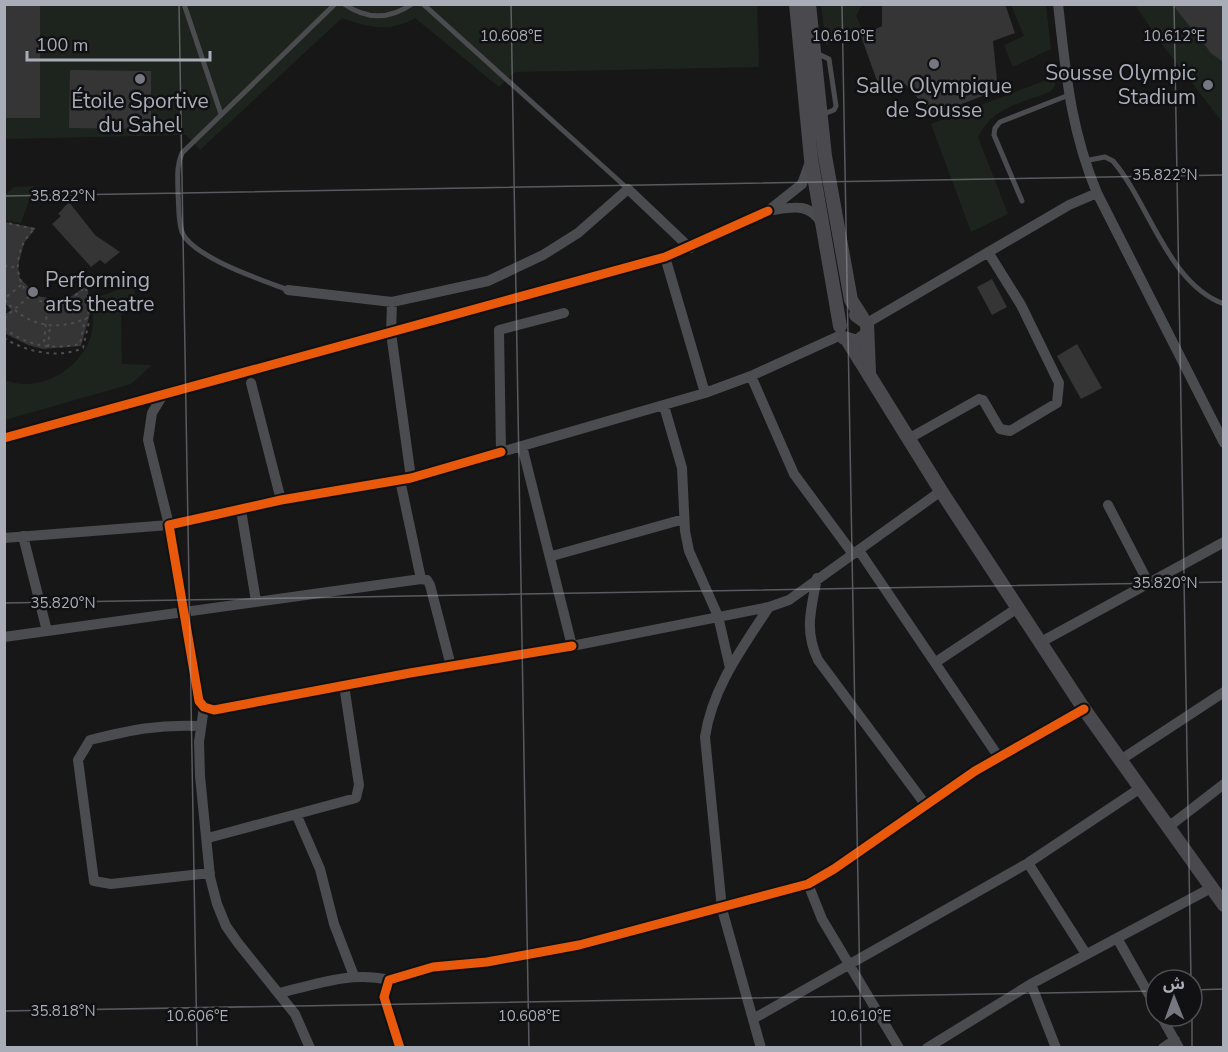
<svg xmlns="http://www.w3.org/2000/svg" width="1228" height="1052" font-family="'Nunito Sans','Noto Sans Arabic',sans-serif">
<rect width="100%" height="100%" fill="#171717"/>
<path fill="#1d241e" d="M4,5H757L759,67L515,72L499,87L415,18C390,33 367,27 342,18L200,150L186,135L5,139Z
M821,5H862L856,16L862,28L826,45Z
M1011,5H1046L1051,49L1013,67L1004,45L1024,36Z
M1135,5H1223V123L1164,47Z
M1054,77L1055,86L1050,92C1021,103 993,107 978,137L1008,214L971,232L931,124Z
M34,186L21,223L5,220V195L14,187Z
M134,284L136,304L121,315L122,364L152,365L131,384L5,420V380C37,393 77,372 89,341C95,328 92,313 92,299Z"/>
<path fill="#353536" d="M4,4H40V118H4Z
M882,4H1005L1015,33L993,41L998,90L933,115L905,84L881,92L861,36L882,26Z
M1172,4H1224V63L1211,53Z
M70,70L151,71V129L69,128Z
M69,202L95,235L120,252L105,264L100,260L91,267L52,224L61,216L58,214Z
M5,222L36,228L24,243L18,266L20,278L37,296L60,300L72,296L87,285L91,310L81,346L43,349L28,345L4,333V315L11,310L5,303Z
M992,279L1007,307L992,315L977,287Z
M1077,344L1102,388L1081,399L1057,356Z"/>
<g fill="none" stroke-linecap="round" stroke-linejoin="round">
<path stroke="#4d4e52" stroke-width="2" stroke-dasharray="3 4.5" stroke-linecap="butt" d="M4,228L8,223L34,229
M4,266L14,267
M21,285L4,299C27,327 58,332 89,317L86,287C80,291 75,297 67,300C24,316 0,263 34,229
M4,310L9,305
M4,318L31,295
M4,328C27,346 52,350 80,344L85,319
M4,338C26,352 58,359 83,348L89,322
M44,342L48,302
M48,347L50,326"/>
<path stroke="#4b4c50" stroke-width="5" d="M184,4L221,114
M344,4C367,20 389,20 412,4
M423,4L628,189
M816,53L829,59L836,106L834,110L821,115
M1084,161L1105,157L1113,161C1149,203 1168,284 1224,304
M1022,201L994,135L995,128L1000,122L1069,95
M288,290C262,280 192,257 182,232C178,220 179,206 178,194C178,179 176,167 182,153L335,4"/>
<path stroke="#4b4c50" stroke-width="10" d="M1058,4C1066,73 1070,128 1097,193L1224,443
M810,162L802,184L768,211C789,208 809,201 821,223
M665,257L705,393
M288,290L392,302L488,281L543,255L578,233L628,189L690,248
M392,302L391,333L411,478
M564,313L499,330L501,452L705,393L751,376L841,335
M867,323L1069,205L1097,193
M751,376L794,474L853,554
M251,383L281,500
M664,406L682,468L685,531L689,551L718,616L730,668
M4,438L665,257L768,211
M908,439L979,399L983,400L1000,429L1010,431L1057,403L1059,383L1021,305L988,252
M522,446L572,646L769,607L789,600L941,491
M501,452L411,478L281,500L169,525L199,701L204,707L214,710L410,673L572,646
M400,480L421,579
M1108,505L1149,584
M241,510L256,601
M23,536L47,631
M4,538L169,525L148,440L152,413L163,395
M860,552L998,756
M552,556L684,519
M817,578C811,610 804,630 818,660L925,804
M4,637L421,579L427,580L430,585L451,666
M1041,642L1224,542
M936,662L1019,607
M204,707L199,742L200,776L210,877L217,904L226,926L238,943L295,1014L310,1048
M201,726C158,724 131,730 90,740L78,760L94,881L111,884L210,873
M1119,761L1224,692
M297,816L320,869L334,924L354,976
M1167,828L1224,784
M208,838L356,798L359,785L344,685
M1028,863L1086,954
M808,884L822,919L899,1048
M1117,938L1156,1007
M1031,984L1056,1048
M280,993C316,984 352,971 389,980
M1161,1016L1179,1048
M753,1019L1028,863L1139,789
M400,1048L384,997L389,980L433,967L487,962L579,945L808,884L834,869L975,771L1084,709
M761,1048L722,909L705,737C712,688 743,647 769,607
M927,1048L1031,984L1211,888
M1163,1048L1175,1040"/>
<path stroke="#4a4a4e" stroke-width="14" d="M796,4L811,159L840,326
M809,4L825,156L851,300L862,317
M856,315L867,323L869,372
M844,338L857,342L867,334
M848,341L941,491L1084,709L1224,905"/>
<defs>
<path id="cycleway" d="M4,438L665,257L768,211
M501,452L411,478L281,500L169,525L199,701L204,707L214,710L410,673L572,646
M400,1048L384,997L389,980L433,967L487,962L579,945L808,884L834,869L975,771L1084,709"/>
</defs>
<use href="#cycleway" stroke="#111113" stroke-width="13"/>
<use href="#cycleway" stroke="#e8590c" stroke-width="9"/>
</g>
<path fill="none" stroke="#a8adb8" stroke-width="1.5" stroke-opacity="0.45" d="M179,4L197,1048M511,4L529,1048M842,4L861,1048M1174,4L1191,980M4,196L1224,175M4,603L1224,582M1192,990L1224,989M4,1011L1156,991M1192,1016V1048"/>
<g fill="#757880" stroke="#111113" stroke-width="2">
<circle cx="934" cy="64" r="6"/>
<circle cx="140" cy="79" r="6"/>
<circle cx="1208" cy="85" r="6"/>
<circle cx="33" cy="292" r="6"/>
</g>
<g text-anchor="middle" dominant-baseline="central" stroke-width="5" stroke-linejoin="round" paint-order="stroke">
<g font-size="21" fill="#a8adb8" stroke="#111113">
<text x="1196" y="73" text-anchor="end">Sousse Olympic<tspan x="1196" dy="24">Stadium</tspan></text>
<text x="934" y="86">Salle Olympique<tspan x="934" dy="24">de Sousse</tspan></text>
<text x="140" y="101">Étoile Sportive<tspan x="140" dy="24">du Sahel</tspan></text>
<text x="45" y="280" text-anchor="start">Performing<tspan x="45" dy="24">arts theatre</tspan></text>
</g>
</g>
<g font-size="15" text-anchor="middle" fill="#a8adb8" stroke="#111113" stroke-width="5" stroke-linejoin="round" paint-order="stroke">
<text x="511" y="41">10.608°E</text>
<text x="843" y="41">10.610°E</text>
<text x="1174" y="41">10.612°E</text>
<text x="1165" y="180">35.822°N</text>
<text x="63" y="201">35.822°N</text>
<text x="1165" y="588">35.820°N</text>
<text x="63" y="608">35.820°N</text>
<text x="63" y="1016">35.818°N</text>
<text x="197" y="1021">10.606°E</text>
<text x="529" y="1021">10.608°E</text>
<text x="860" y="1021">10.610°E</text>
</g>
<rect width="1228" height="1052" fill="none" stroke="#a8adb8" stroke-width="12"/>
<g transform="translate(1174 998) rotate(359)"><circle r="28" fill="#111113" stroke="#4d4f55" stroke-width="1.5"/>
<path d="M0-4.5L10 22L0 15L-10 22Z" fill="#757880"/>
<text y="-9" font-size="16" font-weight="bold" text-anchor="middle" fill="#a8adb8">ش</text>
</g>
<path d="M27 51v9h183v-9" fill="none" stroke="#a8adb8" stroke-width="3"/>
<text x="36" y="51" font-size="18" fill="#a8adb8" stroke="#111113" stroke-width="4.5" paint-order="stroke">100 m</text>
</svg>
